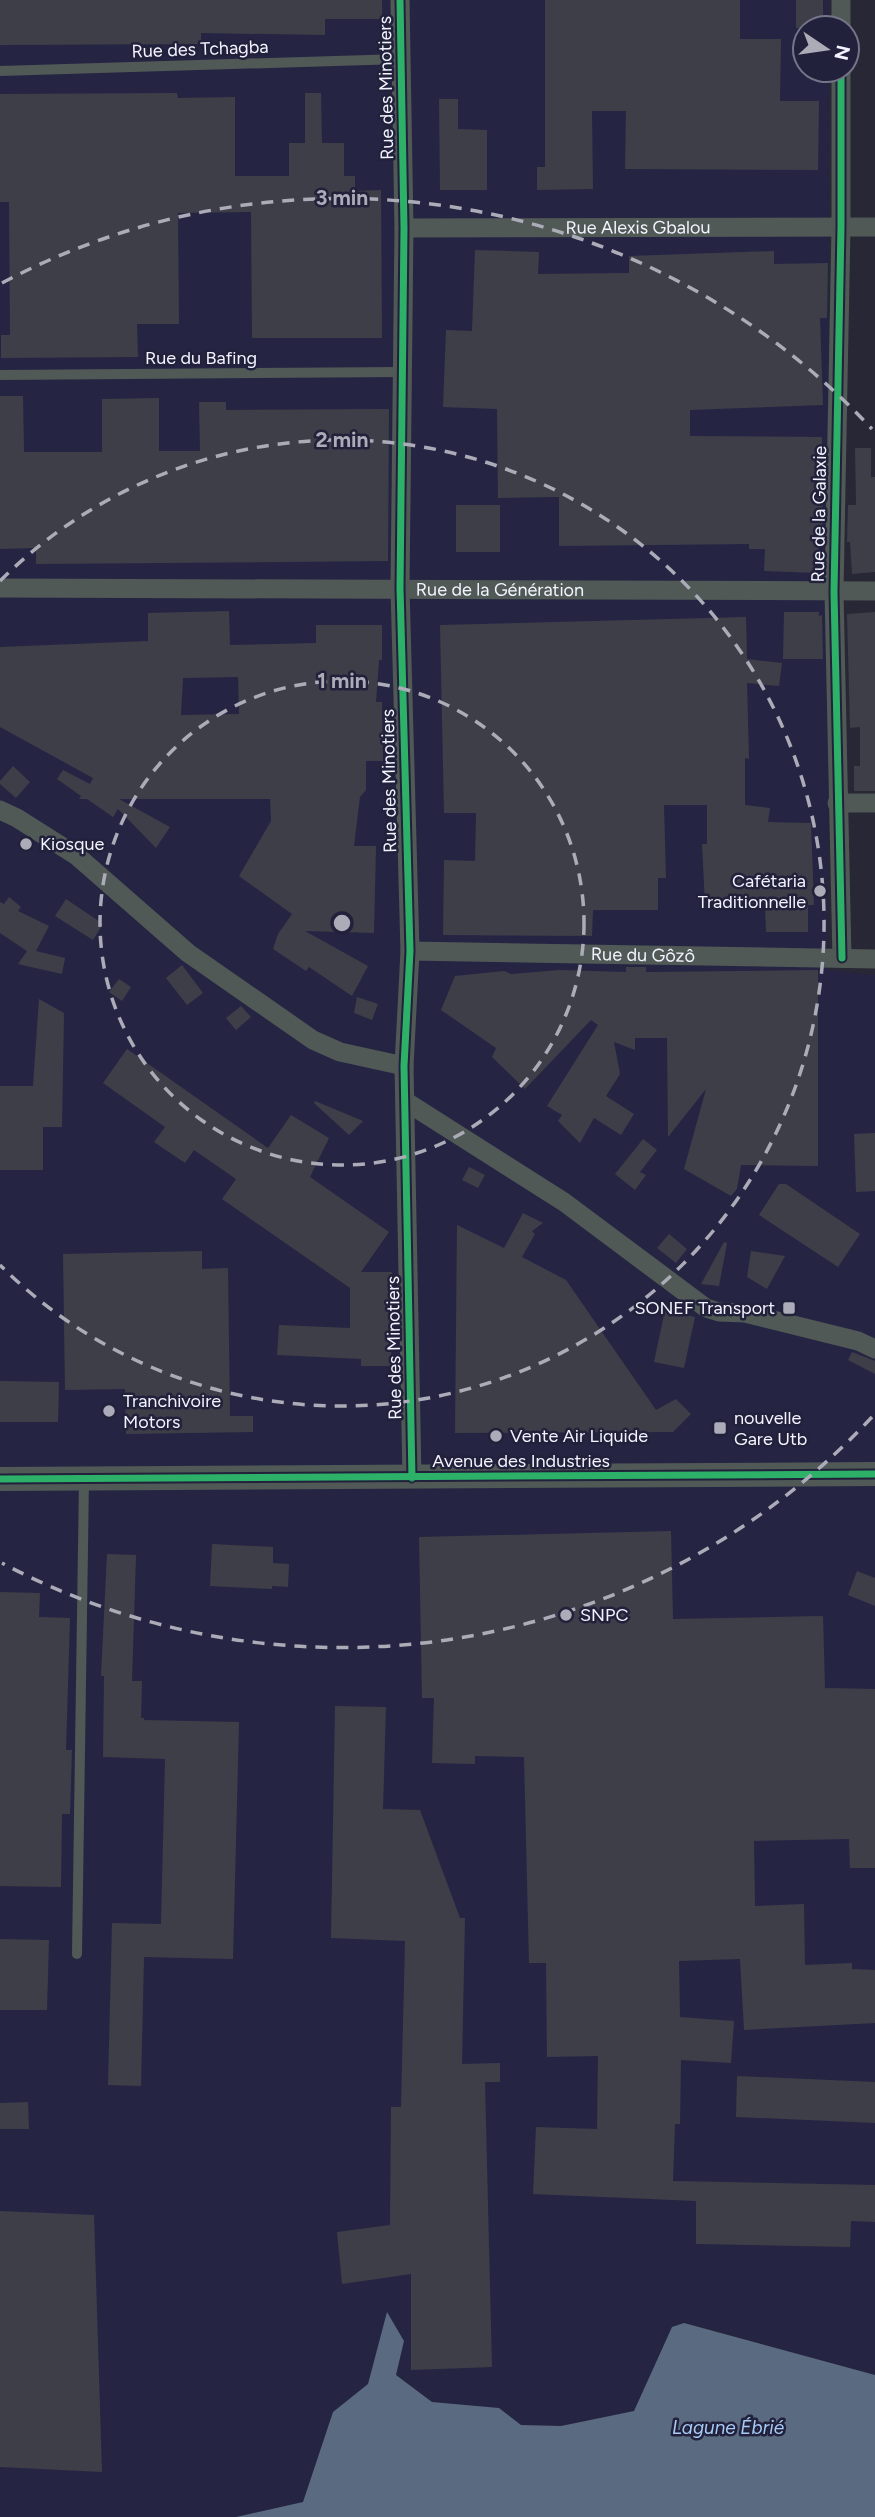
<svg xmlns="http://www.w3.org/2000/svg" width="875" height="2517" font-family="Figtree,sans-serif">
<rect width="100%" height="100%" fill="#272735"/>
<path fill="#252543" d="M0,0H829V28H805V70H829L828,970L875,975V2375L694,2325L672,2327L634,2411L561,2426L521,2425L499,2408L432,2402L396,2374L404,2341L387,2313L368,2385L333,2412L303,2502L236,2517H0Z"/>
<path fill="#5a6a81" d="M387,2312L404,2341L396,2375L432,2402L499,2408L521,2425L561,2426L634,2411L672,2327L684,2323L875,2375V2517H236L303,2502L333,2412L368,2384Z"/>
<path fill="#3e3e49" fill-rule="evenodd" d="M0,0H382V19H325V35L201,33V44L0,45Z
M545,0H740V39H781L780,101H819L818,170L625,169L626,111H592L593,189L537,190V167H545Z
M796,0H823V28H796Z
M177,93L178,98L235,97V176H289V143H305V93H321L322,143H344V176H355V191L381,190L382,338H252L251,212L178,213L179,324H137L138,357L1,358V335H10L9,202H0V94Z
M439,99H458V129L487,130V190H440Z
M475,250L539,252L538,274L629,273V256L774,251V264L828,263L827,318H820L823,405L690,410V436L822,437L823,541H819L818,573L764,571L765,549H749V544L559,546V497L498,498L497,409L443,407L446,330L472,331Z
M0,396H23L24,452H102V399L159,398V451H200L199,402H226V410L389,409L388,561L36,564V548L0,549Z
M855,448H871V477H875V572L852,574L850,542H847L848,505H856Z
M456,505H500V552H456Z
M229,611L230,645L316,643V625H382V660H379L376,702H382L383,761H366V790L360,797L354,846H376L374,933L305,931L368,966L352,996L309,967L306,971L273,949L278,934L292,914L239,876L271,821L270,799H119L170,827L156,848L118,809L113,817L87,799H79L81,796L57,779L63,770L90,784L93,778L0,727V647L148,641V613ZM238,677L239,714L181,715L183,678Z
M784,612H819V616L822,615L823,659H783Z
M875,612V791H854V766H860V727L850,728L847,614Z
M746,617L747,659L782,663L779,686L747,683L749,759L745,758V805L770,808L768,822L811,823L814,905H808V932H766L765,907H749L748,902L705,904L702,844H707V805H664L666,878H658V910H593L592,936L443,935L444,860L475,861L476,813H444L440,625Z
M13,766L30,782L16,798L0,784V781Z
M9,897L21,907L18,911L49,926L36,951L65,958L62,974L18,964L27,951L0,933V902L4,904Z
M66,899L103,924L93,940L55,916Z
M182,965L203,993L187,1005L166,978Z
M626,967H646V972L818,970V1166L741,1165L737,1189L731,1196L684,1169L706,1089L668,1137L667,1038H635V1050L614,1042L620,1074L606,1096L634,1114L621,1135L594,1118L580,1143L558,1121L562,1115L547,1106L598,1025L591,1020L525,1089L492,1057L496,1048L441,1010L455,976L504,971L511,974L559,970L626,972Z
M119,979L131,987L122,1001L109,992Z
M357,997L378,1004L372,1020L354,1013Z
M39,999L64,1013L62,1127H43V1170H0V1086H33Z
M241,1006L251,1017L236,1030L226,1018Z
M127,1049L268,1148L291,1115L329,1138L310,1177L389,1232L361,1272H392L391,1366H361V1359L277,1355L279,1325L350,1328V1288L222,1199L236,1179L194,1150L185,1163L154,1142L165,1127L103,1083Z
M315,1101L363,1121L349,1135L314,1103Z
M875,1133V1191L856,1192L854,1134Z
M643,1139L657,1150L640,1172L646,1175L635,1190L615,1174Z
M469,1167L485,1175L478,1188L462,1180Z
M779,1184H786L860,1234L838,1267L759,1215Z
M523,1213L543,1223L532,1231L535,1234L522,1257L566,1280L656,1410L676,1399L691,1414L673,1432L455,1433L457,1225L504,1248Z
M669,1234L687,1249L676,1263L657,1248Z
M724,1242L727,1243L719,1286L701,1284Z
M202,1251V1269L228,1268L230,1416H253V1432L126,1434L125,1389L65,1390L63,1254Z
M751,1251L785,1256L767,1289L747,1277Z
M665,1310L695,1317L684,1368L654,1362Z
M852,1352L875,1361V1374L848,1360Z
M0,1381L59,1382L58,1422H0Z
M671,1531L673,1619L823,1616L825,1688L875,1689V1868H850L849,1839L754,1841L755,1906L804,1904L805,1965L852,1963V1969L875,1970V2023L744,2030L740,1959L679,1961L680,2017L734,2021L731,2063L681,2060L680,2124H675L673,2181L875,2185V2222L851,2221L850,2247L696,2244V2201L533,2194L536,2127L597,2129L598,2056L547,2057L546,1963H529L524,1757L475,1756V1764L432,1763L434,1698H422L419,1537Z
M212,1544L273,1547V1563L289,1564L288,1587L272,1586V1589L210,1586Z
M107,1554L136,1555L132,1681H142L141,1718H144V1720L239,1722L233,1959L144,1957L141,2086L108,2085L112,1923L161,1924L165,1759L103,1757L104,1676H101Z
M857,1571L875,1578V1606L848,1595Z
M0,1592L40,1593L39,1617L70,1618L66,1750H72L70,1814H62L61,1887L0,1886Z
M335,1706L386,1707L383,1809L420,1810L460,1918H465L462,2064L500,2063V2082H485L492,2367L411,2370V2274L342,2284L337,2232L390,2225L391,2107H401L405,1941L331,1938Z
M0,1939L49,1940L47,2010H0Z
M737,2076L875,2082V2123L736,2117Z
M28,2102L29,2129H0V2103Z
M0,2211L94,2215L102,2472L0,2467Z"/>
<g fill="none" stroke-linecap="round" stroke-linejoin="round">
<path stroke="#515956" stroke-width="10" d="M0,71L401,59
M0,375L402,372
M77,1954L84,1479"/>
<g stroke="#515956" stroke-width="19">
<path d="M400,0L404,228L400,588L410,951L404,1066L412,1478"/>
<path d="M841,28V0"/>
<path d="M841,70V227L834,592L842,958"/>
<path id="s1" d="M404,228L875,227"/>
<path id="s2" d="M0,588L875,591"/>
<path d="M837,803H875"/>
<path d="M0,810L17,818L77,856L188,953L313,1040L340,1052L404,1066"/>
<path id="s3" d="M410,951L875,959"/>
<path d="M405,1101L564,1202L706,1308L719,1312L745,1313L858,1341L875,1349"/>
</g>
<path stroke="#515956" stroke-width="24" d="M0,1479L875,1474"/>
<defs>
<path id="cycleway" d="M400,0L404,228L400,588L410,951L404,1066L412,1478
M841,70V227L834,592L842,958
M0,1479L875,1474"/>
</defs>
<use href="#cycleway" stroke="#21213b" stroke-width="11"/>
<use href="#cycleway" stroke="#2db169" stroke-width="7"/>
</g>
<g fill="none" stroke="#abacb8" stroke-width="3.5" stroke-dasharray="12 9">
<circle cx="342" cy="923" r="242"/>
<path d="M0 581A483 483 0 1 1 0 1265"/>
<path d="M872 1417A725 725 0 0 1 2 1563M2 283A725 725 0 0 1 872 429"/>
</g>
<g fill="#abacb8" stroke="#21213b" stroke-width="2.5">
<circle cx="26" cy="844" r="7"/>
<circle cx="820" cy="891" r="7"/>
<rect x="782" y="1301" width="14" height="14" rx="3.5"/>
<circle cx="109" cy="1411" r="7"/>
<rect x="713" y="1421" width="14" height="14" rx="3.5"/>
<circle cx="496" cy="1436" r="7"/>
<circle cx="566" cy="1615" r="7"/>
</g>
<g text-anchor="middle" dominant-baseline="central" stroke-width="5" stroke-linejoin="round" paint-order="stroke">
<g font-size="18" fill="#f2f3fe" stroke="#21213b">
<text transform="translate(200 49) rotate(-2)">Rue des Tchagba</text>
<text transform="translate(386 88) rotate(-91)">Rue des Minotiers</text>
<text stroke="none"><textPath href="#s1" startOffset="234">Rue Alexis Gbalou</textPath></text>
<text x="201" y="358">Rue du Bafing</text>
<text transform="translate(819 514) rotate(-89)">Rue de la Galaxie</text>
<text stroke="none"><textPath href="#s2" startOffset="500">Rue de la Génération</textPath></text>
<text transform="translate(389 781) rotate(-91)">Rue des Minotiers</text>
<text stroke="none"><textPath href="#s3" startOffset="233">Rue du Gôzô</textPath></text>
<text transform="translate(394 1348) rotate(-91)">Rue des Minotiers</text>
<text x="521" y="1461">Avenue des Industries</text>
</g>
<g font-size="18" fill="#f2f3fe" stroke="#21213b" text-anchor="start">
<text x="40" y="844">Kiosque</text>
<text x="806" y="881" text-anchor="end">Cafétaria<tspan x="806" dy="21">Traditionnelle</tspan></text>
<text x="775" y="1308" text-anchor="end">SONEF Transport</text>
<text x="123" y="1401">Tranchivoire<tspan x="123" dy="21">Motors</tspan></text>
<text x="734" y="1418">nouvelle<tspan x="734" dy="21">Gare Utb</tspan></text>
<text x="510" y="1436">Vente Air Liquide</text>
<text x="580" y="1615">SNPC</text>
</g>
<g font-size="19" font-style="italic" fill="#a8caf6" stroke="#21213b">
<text x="728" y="2427">Lagune Ébrié</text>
</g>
</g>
<circle cx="342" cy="923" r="10" fill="#abacb8" stroke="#21213b" stroke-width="3.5"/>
<g font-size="21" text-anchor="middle" font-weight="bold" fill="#abacb8" stroke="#21213b" stroke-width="5" stroke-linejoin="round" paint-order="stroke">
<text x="342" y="205">3 min</text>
<text x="342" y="447">2 min</text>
<text x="342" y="688">1 min</text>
</g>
<g transform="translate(826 49) rotate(103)"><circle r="33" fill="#21213b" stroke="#757589" stroke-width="2"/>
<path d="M0-5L12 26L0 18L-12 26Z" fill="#abacb8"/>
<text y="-10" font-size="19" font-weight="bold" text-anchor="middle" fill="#f2f3fe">N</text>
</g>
</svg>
